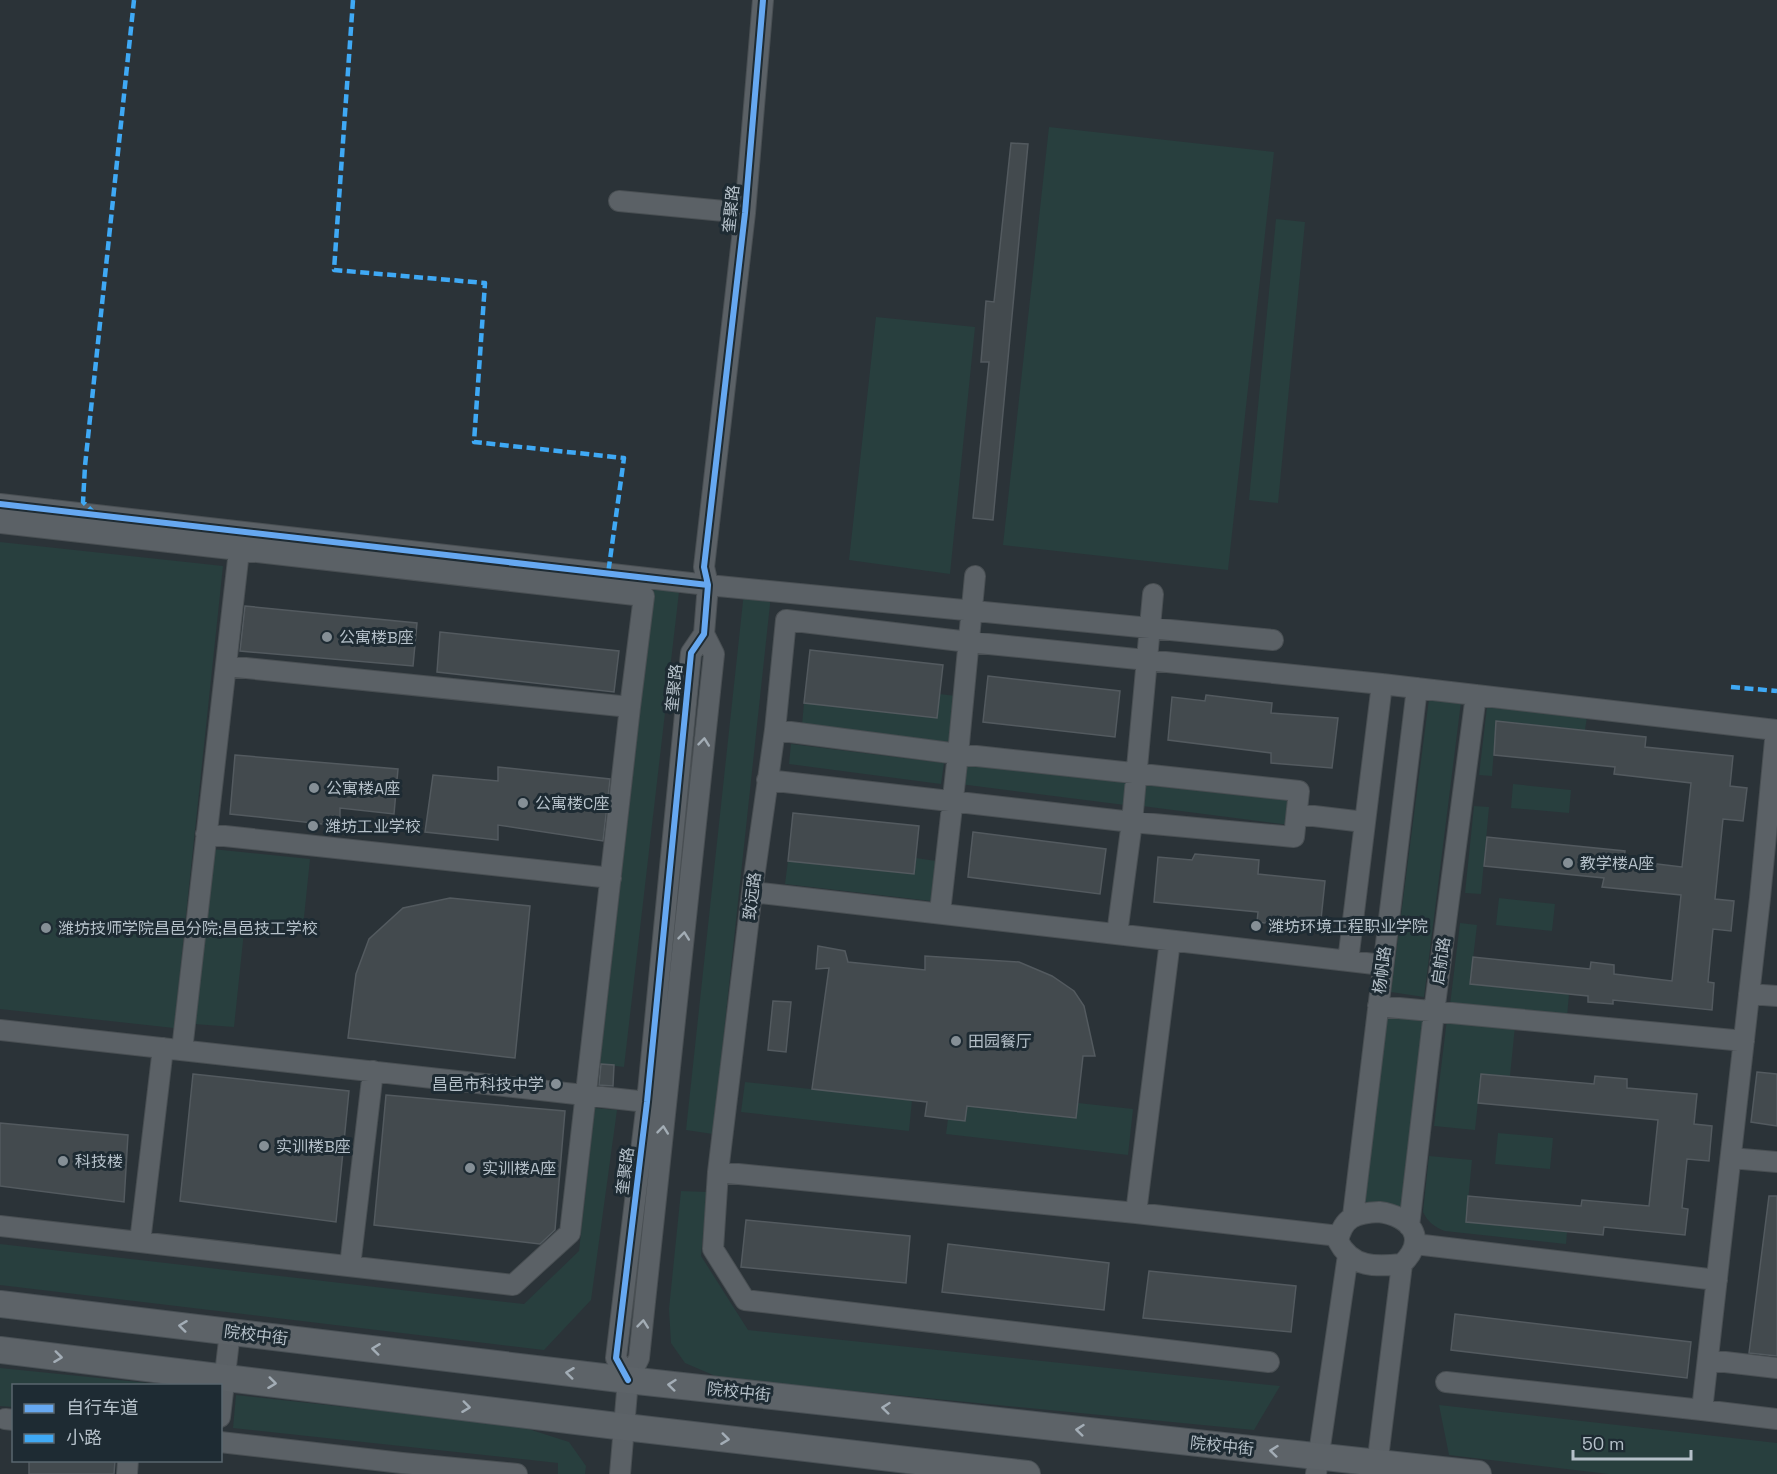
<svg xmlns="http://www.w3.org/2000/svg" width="1777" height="1474" font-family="'Space Grotesk','Noto Sans SC',sans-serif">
<rect width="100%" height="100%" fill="#2b3338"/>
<path fill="#283f3e" d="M1049,127L1274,152L1228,570L1003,545Z
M1276,219L1305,222L1278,503L1249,500Z
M876,317L975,327L950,574L849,560Z
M0,542L223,566L174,1028L0,1009Z
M654,589L679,592L624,1067L600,1064Z
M744,592L771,595L713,1134L686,1130Z
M939,694L956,696L950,742L802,725L804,703L936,718Z
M1429,699L1461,702L1424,997L1391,992Z
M1487,707L1587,717L1585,730L1496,721L1492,776L1479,775Z
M791,744L944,763L941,784L789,764Z
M962,763L1128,783L1125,805L960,784Z
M1513,784L1571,790L1569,813L1511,808Z
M1145,785L1292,801L1290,825L1142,806Z
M1474,806L1489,807L1481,894L1465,893Z
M212,849L310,859L303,927L245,922L234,1027L194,1024Z
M916,858L936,861L931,901L785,884L788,861L914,874Z
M1499,898L1555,904L1552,931L1496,925Z
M1460,923L1477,925L1470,984L1569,994L1567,1017L1450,1005Z
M1387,1014L1425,1018L1402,1207L1365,1203Z
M1447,1019L1515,1026L1510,1076L1481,1074L1475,1130L1434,1126Z
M745,1082L912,1100L909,1131L741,1112Z
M1078,1103L1133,1109L1128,1155L946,1134L948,1119L967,1106L1075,1118Z
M595,1108L617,1110L591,1300L544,1350L0,1285V1244L524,1304L579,1251Z
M1498,1133L1553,1138L1550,1169L1495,1164Z
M1429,1156L1472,1160L1466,1222L1567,1232L1566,1244L1445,1231C1434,1227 1428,1222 1423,1212Z
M681,1191L707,1192L701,1256L748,1330L1280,1386L1254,1430L720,1378L685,1363L671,1343L669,1309Z
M0,1368L168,1385L14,1386L13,1407L0,1406Z
M236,1395L519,1426L569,1442L586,1466L585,1474H558V1463L233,1428Z
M1439,1405L1777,1443V1474H1609L1449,1455Z"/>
<path fill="#434a4e" stroke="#535a5f" stroke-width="1.5" d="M1011,143L1028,144L993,520L973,518L989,362H981L986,301L994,302Z
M245,606L417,623L413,666L240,651Z
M440,632L619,651L614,692L437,672Z
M810,650L943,665L937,718L804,703Z
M988,676L1120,691L1115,737L983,722Z
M1206,695L1272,703L1271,713L1338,718L1332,768L1271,763V753L1168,740L1172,697L1205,701Z
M1496,721L1646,737L1645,747L1733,756L1730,786L1747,788L1743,821L1723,819L1715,899L1734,901L1731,931L1713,929L1708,982L1714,983L1712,1010L1613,1000V1004L1588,1002V996L1470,984L1473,957L1590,969L1591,962L1614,965V974L1672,981L1681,895L1602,887L1604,878L1484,866L1487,837L1625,851L1624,860L1682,867L1691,783L1614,774L1615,767L1494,755Z
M235,755L398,769L394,814L340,808V826L230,814Z
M498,767L610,779L603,841L498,825V840L425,832L433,775L498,781Z
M793,813L919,826L914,874L788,861Z
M973,832L1106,849L1100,894L968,877Z
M1195,854L1259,860L1258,874L1325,881L1320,929L1257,922L1258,912L1154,902L1158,857L1192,860Z
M450,898L530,906L515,1058L348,1038L356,974L369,939L403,908Z
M818,946L845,951L848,962L925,970V956L1019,962L1052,976L1074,991L1084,1006L1095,1056H1083L1076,1118L967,1106L965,1121L948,1119L925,1116L927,1102L812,1089L829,968L816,969Z
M773,1001L791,1002L786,1052L768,1050Z
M601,1064L614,1065L613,1086L599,1085Z
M1757,1072L1777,1074V1126L1751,1122Z
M193,1074L349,1091L336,1222L180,1201Z
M1481,1074L1594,1084L1595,1076L1627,1079V1088L1697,1094L1694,1124L1712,1126L1709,1161L1687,1159L1682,1208L1688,1209L1685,1235L1604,1227L1603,1235L1466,1222L1468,1196L1581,1206L1582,1200L1649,1206L1658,1120L1478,1103Z
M386,1095L565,1111L555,1230L540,1244L374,1225Z
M0,1123L128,1135L124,1202L0,1186Z
M1769,1196H1777V1356L1749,1353Z
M746,1220L910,1236L906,1283L741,1267Z
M948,1244L1109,1263L1104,1310L942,1292Z
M1149,1271L1296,1286L1291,1332L1143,1318Z
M1455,1314L1691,1342L1687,1378L1451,1350Z
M29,1461H115L114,1474H29Z"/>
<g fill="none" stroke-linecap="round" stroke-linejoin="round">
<defs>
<path id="minor" d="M619,201L745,213
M0,504L708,585L1273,640
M0,523L644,596L630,707L570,1233L513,1285L0,1226
M226,666L630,707
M767,780L1132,822L1294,837L1299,791L958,754L775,730
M1297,814L1364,822
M206,834L611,878
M752,892L1383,965
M940,912L958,754L975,576
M1117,934L1132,822L1153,594
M1348,961L1382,684
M1749,994L1777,996
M1378,1006L1744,1041
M0,1030L647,1102
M182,1050L239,551
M1731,1158L1777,1162
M718,1172L1136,1213L1339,1236
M1379,1212C1410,1216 1429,1238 1402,1264C1376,1267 1352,1268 1338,1241C1343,1217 1356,1213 1379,1212Z
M1136,1213L1170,941
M1353,1216L1417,688
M1409,1226L1434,1012L1476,695
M140,1242L163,1048
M1415,1244L1717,1280
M350,1266L373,1071
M1708,1360L1777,1368
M1269,1362L745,1300L713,1249L718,1172L752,892L775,730L786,620L969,642L1382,684L1776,730L1760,898L1702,1410L1446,1382
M628,1380L616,1358L647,1102L691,653L704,634L708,585L704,567L745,213L763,0
M1702,1410L1777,1419
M220,1417L230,1332
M5,1419L14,1420
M220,1442L402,1463L517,1474
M127,1474L128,1460
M620,1474L628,1380L639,1358L714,654L704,634
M1316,1474L1348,1255
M1376,1474L1402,1264"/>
<path id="major" d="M0,1304L628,1380L1478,1474
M0,1350L625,1427L1027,1474"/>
</defs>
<use href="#minor" stroke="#494f53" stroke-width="22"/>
<use href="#major" stroke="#495055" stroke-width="28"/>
<use href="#minor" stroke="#5b6166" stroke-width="20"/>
<use href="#major" stroke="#5d6368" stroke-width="26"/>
<path stroke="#3fa9f5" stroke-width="4.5" stroke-dasharray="9 4.5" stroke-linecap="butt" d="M353,0L334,270L485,283L474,442L624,458L608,574
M95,514L83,502L85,466L134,0
M1731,687L1777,691"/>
<defs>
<path id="cycleway" d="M0,504L708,585
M628,1380L616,1358L647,1102L691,653L704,634L708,585L704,567L745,213L763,0"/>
</defs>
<use href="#cycleway" stroke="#1e2b33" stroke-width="10"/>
<use href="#cycleway" stroke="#66a8f1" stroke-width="6"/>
</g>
<defs><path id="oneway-chevron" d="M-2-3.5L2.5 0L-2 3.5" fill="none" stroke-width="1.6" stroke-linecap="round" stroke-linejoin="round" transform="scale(1.5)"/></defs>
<g stroke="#a3adb5">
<use href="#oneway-chevron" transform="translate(704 742) rotate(-84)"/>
<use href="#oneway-chevron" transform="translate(684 936) rotate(-84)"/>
<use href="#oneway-chevron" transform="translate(663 1130) rotate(-84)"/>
<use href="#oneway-chevron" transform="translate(643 1324) rotate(-84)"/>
</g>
<g stroke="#a3adb6">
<use href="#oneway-chevron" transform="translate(183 1326) rotate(-173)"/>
<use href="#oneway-chevron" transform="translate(376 1349) rotate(-173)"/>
<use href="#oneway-chevron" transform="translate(58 1357) rotate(7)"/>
<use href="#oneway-chevron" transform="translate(570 1373) rotate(-173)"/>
<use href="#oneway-chevron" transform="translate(272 1383) rotate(7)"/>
<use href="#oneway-chevron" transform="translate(672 1385) rotate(-174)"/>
<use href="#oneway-chevron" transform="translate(466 1407) rotate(7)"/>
<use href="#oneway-chevron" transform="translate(886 1408) rotate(-174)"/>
<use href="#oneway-chevron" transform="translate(1080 1430) rotate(-174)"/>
<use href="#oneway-chevron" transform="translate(725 1439) rotate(7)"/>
<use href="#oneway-chevron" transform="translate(1274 1451) rotate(-174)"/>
</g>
<g fill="#858f96" stroke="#1e2b33" stroke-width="2">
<circle cx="327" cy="637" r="6"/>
<circle cx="314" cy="788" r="6"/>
<circle cx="523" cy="803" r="6"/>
<circle cx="313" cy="826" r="6"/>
<circle cx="1568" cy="863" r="6"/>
<circle cx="1256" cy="926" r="6"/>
<circle cx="46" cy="928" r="6"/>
<circle cx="956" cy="1041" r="6"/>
<circle cx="556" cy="1084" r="6"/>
<circle cx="264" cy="1146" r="6"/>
<circle cx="63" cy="1161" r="6"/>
<circle cx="470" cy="1168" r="6"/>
</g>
<g text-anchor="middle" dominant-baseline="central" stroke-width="6" stroke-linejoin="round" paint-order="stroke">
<g font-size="16" fill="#b5c0c9" stroke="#1e2b33">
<text transform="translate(731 209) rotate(-84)">奎聚路</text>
<text transform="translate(674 688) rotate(-84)">奎聚路</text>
<text transform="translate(752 896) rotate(-83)">致远路</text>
<text transform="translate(1441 961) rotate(-82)">启航路</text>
<text transform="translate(1382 970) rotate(-83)">杨帆路</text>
<text transform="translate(625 1171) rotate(-83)">奎聚路</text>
<text transform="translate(256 1335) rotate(7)">院校中街</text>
<text transform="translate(739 1392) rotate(6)">院校中街</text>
<text transform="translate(1222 1446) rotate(6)">院校中街</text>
</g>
<g font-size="16" fill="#b5c0c9" stroke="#1e2b33" text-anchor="start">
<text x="339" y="637">公寓楼B座</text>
<text x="326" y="788">公寓楼A座</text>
<text x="535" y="803">公寓楼C座</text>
<text x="325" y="826">潍坊工业学校</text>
<text x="1580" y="863">教学楼A座</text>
<text x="1268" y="926">潍坊环境工程职业学院</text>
<text x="58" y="928">潍坊技师学院昌邑分院;昌邑技工学校</text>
<text x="968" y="1041">田园餐厅</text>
<text x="544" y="1084" text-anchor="end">昌邑市科技中学</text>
<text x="276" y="1146">实训楼B座</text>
<text x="75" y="1161">科技楼</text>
<text x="482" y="1168">实训楼A座</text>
</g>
</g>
<rect x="12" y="1384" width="210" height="78" fill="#1e2b33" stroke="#5a676f" stroke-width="1.5"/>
<rect x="24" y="1404" width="30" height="9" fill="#66a8f1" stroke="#5a676f" stroke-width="1.5"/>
<text x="66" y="1414" font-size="18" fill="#b5c0c9">自行车道</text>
<rect x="24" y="1434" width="30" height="9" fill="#3fa9f5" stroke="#5a676f" stroke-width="1.5"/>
<text x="66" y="1444" font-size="18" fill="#b5c0c9">小路</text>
<path d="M1573 1450v9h118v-9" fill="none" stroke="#b5c0c9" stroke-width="3"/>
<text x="1582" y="1450" font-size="18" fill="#b5c0c9" stroke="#1e2b33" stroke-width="4.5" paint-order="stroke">50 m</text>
</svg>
